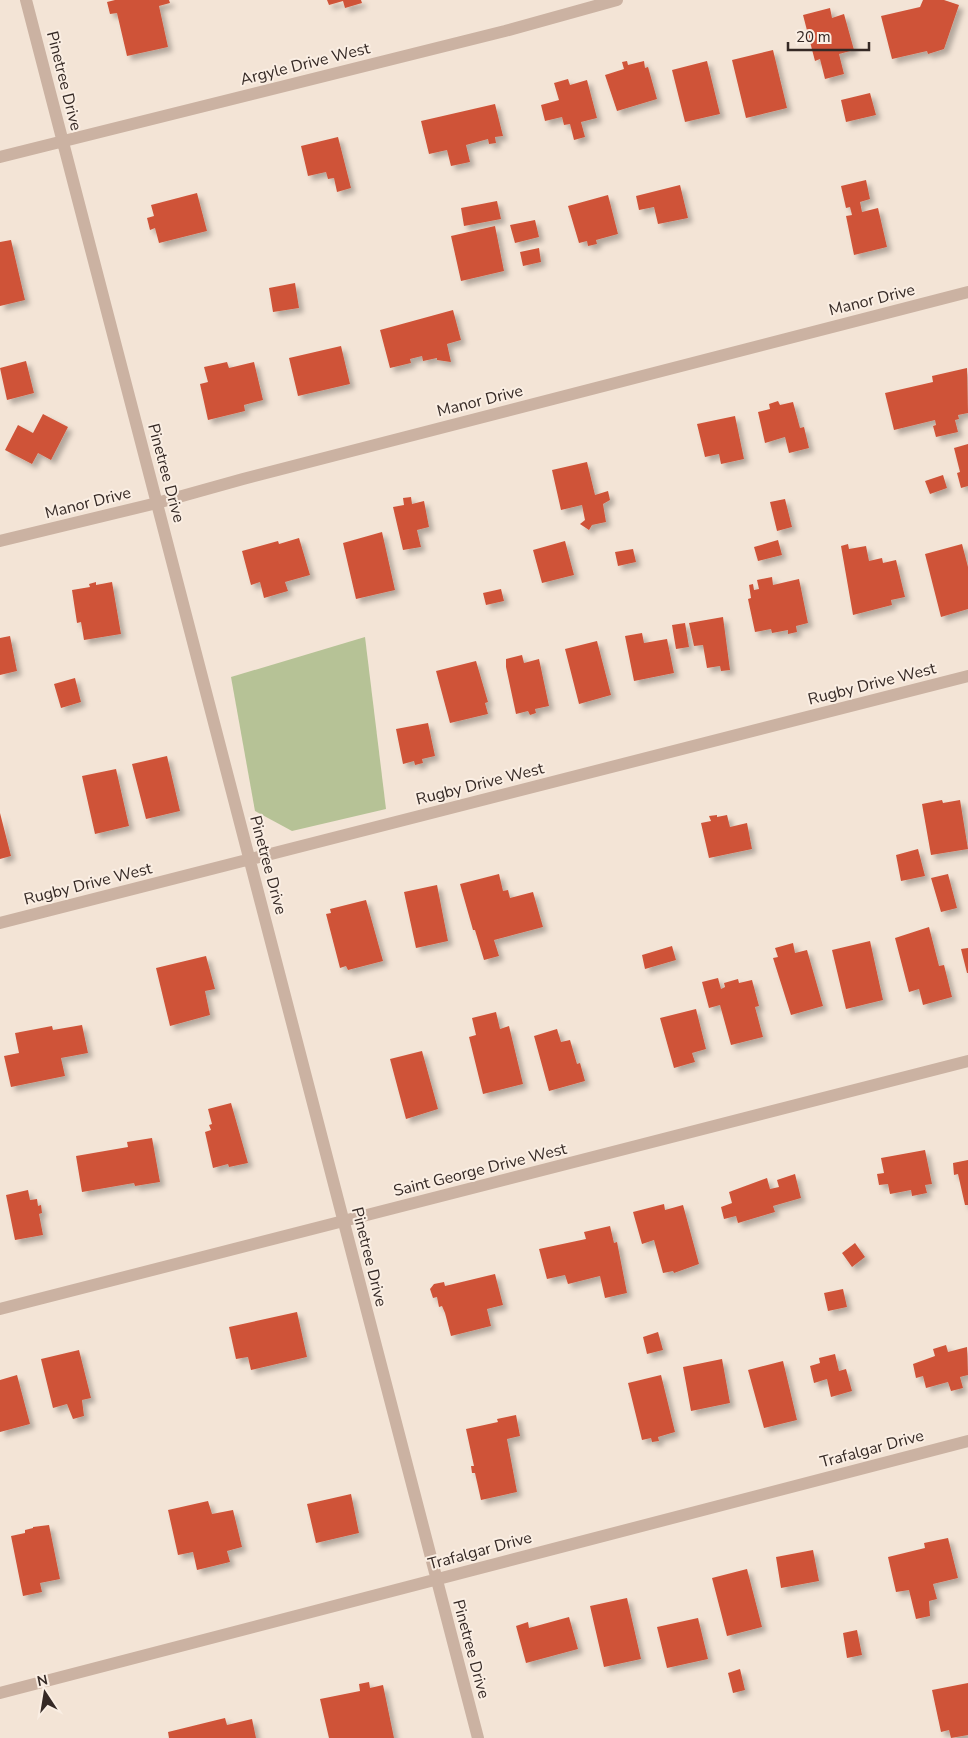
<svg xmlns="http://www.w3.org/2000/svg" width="968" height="1738" font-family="'Nunito Sans',sans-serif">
<defs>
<filter id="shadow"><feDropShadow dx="4.5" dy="4.5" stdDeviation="2.5" flood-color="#0004"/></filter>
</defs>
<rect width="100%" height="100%" fill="#f3e4d6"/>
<path fill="#b6c296" d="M365,637L386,809L292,831L255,811L231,677Z"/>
<path fill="#cf5338" filter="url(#shadow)" d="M115,0H169L170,3L159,6L168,47L127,56L117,13L110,14L107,2Z
M327,0H361L362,3L345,8L343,1L329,5Z
M923,0H944L959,5L944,49L928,54L927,51L892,59L881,16L920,7Z
M830,8L832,18L844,14L854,50L839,54L844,74L825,79L820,59L815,61L803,15Z
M773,50L787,108L746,118L732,60Z
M627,61L628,65L644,61L645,68L648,67L657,99L617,111L605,75L624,69L622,62Z
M707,61L720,114L685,122L672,70Z
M568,79L570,85L587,80L597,118L581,122L585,137L574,140L570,124L564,125L562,117L545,121L541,105L559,100L554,83Z
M870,93L876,115L846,122L841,100Z
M495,104L503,136L495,137L496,143L489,144L488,139L466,145L470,162L451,166L447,150L429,154L421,121Z
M338,137L351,188L337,192L334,178L328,179L326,172L308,176L301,146Z
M866,180L870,199L860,202L862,212L878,208L887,247L854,255L846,216L852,215L850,207L846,208L841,186Z
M680,185L688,218L658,224L654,207L639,210L636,196Z
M197,193L207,231L159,243L155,228L150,230L147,218L154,216L151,205Z
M608,195L618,234L596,240L597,244L588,246L587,241L579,243L568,206Z
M497,201L501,219L464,226L461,208Z
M535,220L539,237L515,243L510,225Z
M495,226L504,271L461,281L451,236Z
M11,240L25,300L0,306V242Z
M539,248L541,262L523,266L520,252Z
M295,283L299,308L273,312L269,288Z
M453,310L461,340L447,344L451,362L437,360V358L423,361L422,356L410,359L411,363L390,368L380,330Z
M341,346L350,384L298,396L289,358Z
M26,361L34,393L7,400L0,368Z
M227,362L229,368L254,362L263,400L244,405L245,411L208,420L200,384L208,382L204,367Z
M967,368L968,413L958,415L959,419L955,420L958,432L936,437L933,426L936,425L935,420L894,430L885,393L933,382L932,376Z
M778,401L780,405L793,402L800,428L804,427L809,448L789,453L785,437L765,443L758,412L770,409L769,404Z
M43,414L68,427L51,460L38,453L32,464L5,450L18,425L33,433Z
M735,416L744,459L721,464L719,454L705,457L697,424Z
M968,444V486L961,488L957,473L960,472L954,448Z
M587,462L595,495L608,491L610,500L603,504L606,522L592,525L589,530L580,524L585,520L582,505L561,510L552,470Z
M943,475L947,488L930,494L925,481Z
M411,497L412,504L424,501L429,527L417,530L421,547L403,550L393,507L404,505L403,498Z
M785,499L792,527L777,531L770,502Z
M382,532L395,590L356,599L343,543Z
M299,538L310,575L285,582L288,591L264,598L260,582L251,585L242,551L278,541L279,544Z
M778,540L782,555L758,561L754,547Z
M565,541L574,575L542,583L533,550Z
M848,544L849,549L866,546L869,561L882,558L883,563L896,560L905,597L891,600L892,605L853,615L841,546Z
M962,544L968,567V609L941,617L925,554Z
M633,549L636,562L618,566L615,552Z
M772,577L773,585L799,579L808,623L796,626L797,632L788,634V630L772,633L771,629L755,632L748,599L751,598L749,585L753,584L754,590L759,589L757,580Z
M96,582V585L112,582L121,634L84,640L81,622L77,623L72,590L90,587L89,584Z
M501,589L504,601L486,605L483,593Z
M723,617L730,670L721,671L720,666L707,668L703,645L694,646L689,623Z
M685,623L689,647L676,649L672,625Z
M642,633L644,643L667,639L674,673L634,681L625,636Z
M10,636L17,671L0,675V638Z
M597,641L611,695L579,704L565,649Z
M522,655L524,663L539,659L549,706L535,709L536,713L530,715L528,711L516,714L506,667V659Z
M476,661L488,702L485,703L488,714L450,723L436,671Z
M75,678L81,702L61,708L54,684Z
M428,723L435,756L422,759L423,763L415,765L414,761L403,764L396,729Z
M167,756L180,811L146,819L132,764Z
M116,769L129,826L95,834L82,776Z
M942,800L943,803L960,800L968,849L931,855L922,804Z
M0,813L11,856L0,859Z
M717,815V817L727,815L730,827L747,823L752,849L709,858L701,823L711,821L709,816Z
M918,849L925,876L901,881L896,855Z
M499,874L503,891L508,890L510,898L533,892L543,927L494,940L499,956L484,960L475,930H473L460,884Z
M948,874L957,908L941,912L931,878Z
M437,885L448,941L416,948L404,892Z
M366,900L383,961L348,970L346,966L340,968L326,914L331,913L330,909Z
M929,927L939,966L944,965L952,997L923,1005L919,989L909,992L895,938Z
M870,941L883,1000L846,1009L832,950Z
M793,943L795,953L807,950L823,1006L791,1015L773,958L778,957L775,948Z
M672,946L676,960L645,969L642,955Z
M968,948V973H967L961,949Z
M206,956L215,989L205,991L210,1015L170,1026L156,968Z
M718,978L721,989L725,987L724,983L738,979L739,983L752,980L759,1006L755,1007L763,1037L731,1045L720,1005L709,1008L702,982Z
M696,1009L706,1049L692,1053L695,1062L674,1068L660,1018Z
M496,1012L500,1029L509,1026L523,1084L483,1094L469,1037L476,1035L472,1018Z
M82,1025L88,1053L61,1058L65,1076L11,1087L4,1056L19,1053L15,1033L52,1026L53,1030Z
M557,1029L561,1042L570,1040L577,1064L580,1063L585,1081L549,1091L534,1036Z
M422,1051L438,1109L406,1119L390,1059Z
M231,1103L248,1163L229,1167L228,1164L213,1168L205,1132L211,1130L209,1125L212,1124L208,1109Z
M152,1138L160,1182L135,1186L134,1183L82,1192L76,1156L128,1147L127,1142Z
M925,1150L932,1184L925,1185L927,1193L912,1196L911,1190L890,1194L888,1184L879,1185L877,1174L884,1173L881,1158Z
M968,1160V1205H965L958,1174L954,1175L953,1163Z
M795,1174L801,1198L773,1206L775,1212L738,1223L736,1216L724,1219L721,1207L732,1203L729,1192L767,1178L770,1189L779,1187L777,1180Z
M28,1190L30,1200L37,1199L38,1206L41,1205L42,1213L39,1214L43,1235L15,1240L6,1195Z
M664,1204L665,1210L683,1205L699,1264L674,1273L673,1271L663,1273L654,1240L642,1244L633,1212Z
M610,1226L614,1243L617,1242L627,1293L605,1298L600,1276L568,1284L565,1275L547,1279L539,1249L586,1239L584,1232Z
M855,1243L865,1257L852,1267L842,1253Z
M495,1274L503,1305L487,1309L491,1326L451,1336L445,1313L442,1306L439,1307L437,1297L433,1298L430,1289L434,1284L444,1282L445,1286Z
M843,1289L847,1307L828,1311L824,1293Z
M297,1312L307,1357L251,1370L248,1357L236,1359L229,1327Z
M658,1332L663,1350L647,1354L643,1337Z
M946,1345L948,1352L967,1347L968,1375L960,1377L963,1388L951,1391L948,1382L926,1388L923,1376L916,1378L913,1364L935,1356L933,1349Z
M79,1350L91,1398L82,1400L84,1416L73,1419L67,1404L53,1408L41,1359Z
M835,1354L839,1371L846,1369L852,1391L831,1397L827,1379L814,1383L810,1366L820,1363L819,1358Z
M722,1359L730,1403L691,1411L683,1367Z
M783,1361L797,1420L764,1428L748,1370Z
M17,1375L30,1424L0,1432V1380Z
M661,1375L675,1432L658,1437L659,1441L652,1442L651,1438L642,1440L628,1383Z
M516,1415L520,1436L507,1439L517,1492L481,1500L475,1473H472L471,1466H474L466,1429L498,1422L497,1419Z
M351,1494L359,1533L316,1543L307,1504Z
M208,1501L212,1514L233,1510L242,1547L227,1551L230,1562L197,1570L193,1552L178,1555L168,1510Z
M49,1525L60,1579L40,1583L42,1592L23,1596L11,1536L25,1533V1530L33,1528V1527Z
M948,1538L958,1578L933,1584L937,1599L929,1601L930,1616L916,1619L909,1590L896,1592L888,1557L925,1548L924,1543Z
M813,1550L819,1581L781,1588L776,1557Z
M747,1569L762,1627L727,1636L712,1578Z
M627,1598L641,1659L604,1667L590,1606Z
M569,1617L578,1649L526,1663L516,1626L528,1622L529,1628Z
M698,1618L708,1659L667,1668L657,1627Z
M857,1630L862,1655L847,1658L843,1633Z
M740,1669L745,1690L733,1693L728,1673Z
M369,1682L370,1688L383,1685L394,1738H329L320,1699L360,1691L359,1684Z
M968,1683V1735L951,1738L949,1730L941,1732L932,1690Z
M225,1718L227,1725L252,1719L256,1738H169L168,1732Z"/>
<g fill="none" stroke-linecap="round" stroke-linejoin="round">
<path stroke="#cbb2a2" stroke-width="12" d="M26,0L478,1738
M0,157L505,31L617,0
M0,541L157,503L243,479L968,292
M0,923L968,676
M0,1309L968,1061
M0,1693L968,1441"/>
</g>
<g text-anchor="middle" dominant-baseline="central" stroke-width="4" stroke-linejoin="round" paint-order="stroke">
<g font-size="16" fill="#352925" stroke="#faeee3">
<text transform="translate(305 64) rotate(-14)">Argyle Drive West</text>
<text transform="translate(64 81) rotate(76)">Pinetree Drive</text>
<text transform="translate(872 300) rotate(-14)">Manor Drive</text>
<text transform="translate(480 401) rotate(-14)">Manor Drive</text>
<text transform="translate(166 473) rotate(75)">Pinetree Drive</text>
<text transform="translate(88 503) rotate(-14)">Manor Drive</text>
<text transform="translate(872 684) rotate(-14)">Rugby Drive West</text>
<text transform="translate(480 784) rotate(-14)">Rugby Drive West</text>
<text transform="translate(268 865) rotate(75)">Pinetree Drive</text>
<text transform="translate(88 884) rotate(-14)">Rugby Drive West</text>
<text transform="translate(480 1170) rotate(-14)">Saint George Drive West</text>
<text transform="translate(369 1257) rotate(76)">Pinetree Drive</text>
<text transform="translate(872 1449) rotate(-15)">Trafalgar Drive</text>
<text transform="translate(480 1551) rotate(-15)">Trafalgar Drive</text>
<text transform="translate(471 1649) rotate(75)">Pinetree Drive</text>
</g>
</g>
<g transform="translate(45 1693) rotate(348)" stroke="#faeee3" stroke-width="4" paint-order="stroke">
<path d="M0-4L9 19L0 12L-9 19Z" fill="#352925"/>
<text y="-8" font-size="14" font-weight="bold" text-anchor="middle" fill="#352925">N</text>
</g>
<path d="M788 42v8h81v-8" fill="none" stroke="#352925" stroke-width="2.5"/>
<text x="796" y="42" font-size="15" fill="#352925" stroke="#faeee3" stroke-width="4" paint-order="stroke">20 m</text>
</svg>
